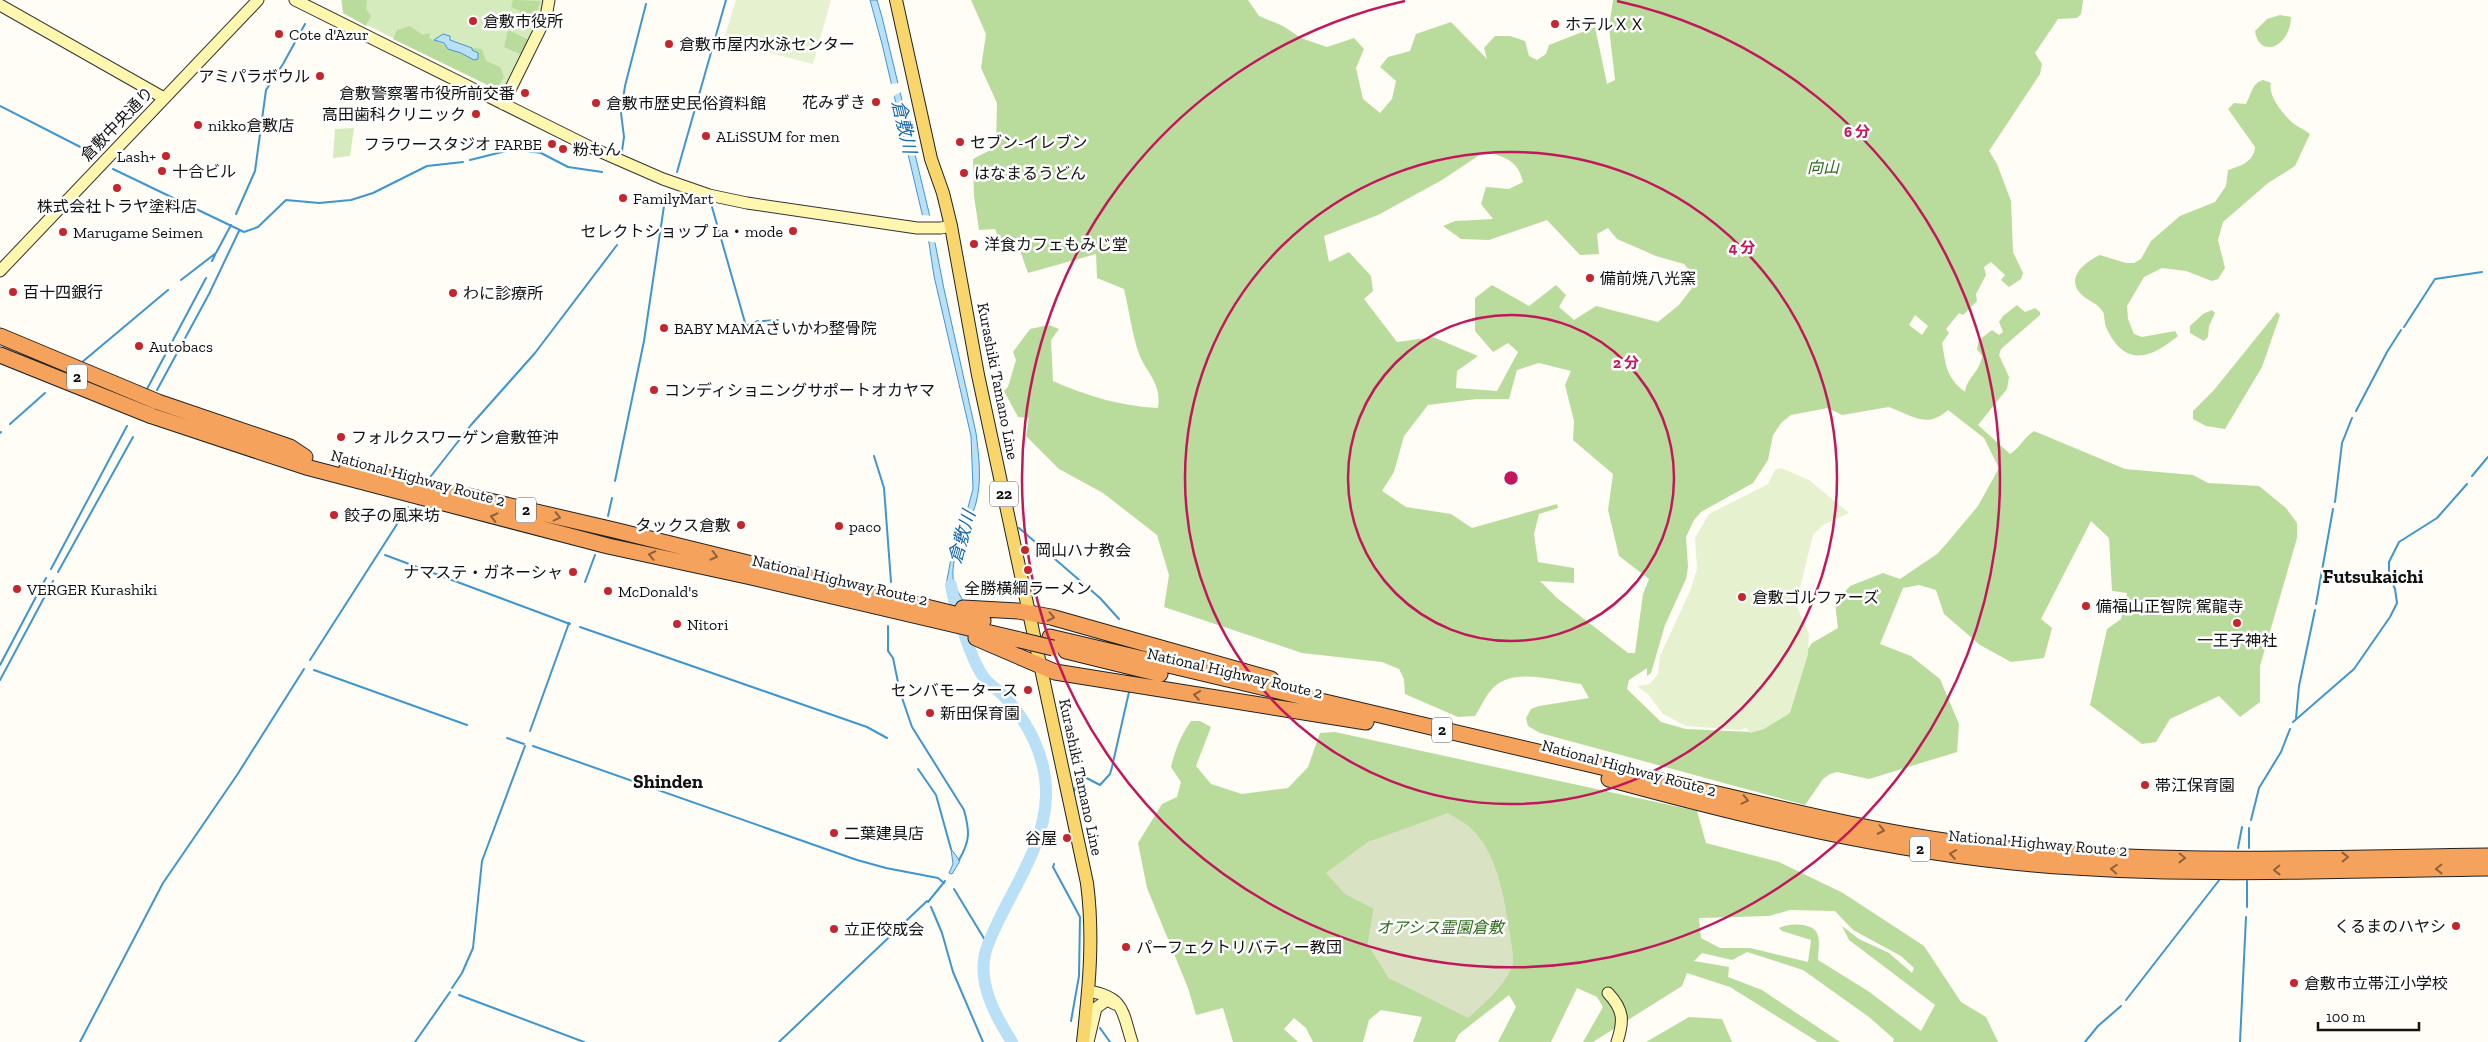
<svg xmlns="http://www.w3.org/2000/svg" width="2488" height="1042" font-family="'Zilla Slab','Noto Sans JP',serif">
<rect width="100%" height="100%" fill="#fffdf5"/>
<path fill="#d5ebbd" d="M341,0H543L540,18L503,93L343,13Z
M354,128L350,156L333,158L335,129Z"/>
<path fill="#b9dc9c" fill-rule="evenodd" d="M342,0H367L366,9L371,16L366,26L343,13Z
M513,0L541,1L533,20L519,14L520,11L511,7Z
M971,0H1248L1259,16L1283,26L1301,38L1327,47L1354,38L1364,49L1356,68L1363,99L1380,113L1392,99L1396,81L1380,67L1388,57L1410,51L1416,34L1451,22L1487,59L1484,48L1495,36H1510L1525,41L1529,56L1537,60L1546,54L1549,45L1595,27L1607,84L1615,80L1609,28L1613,0H2083L2081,14L2077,18L2058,19L2035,53L2042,64L2040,74L1989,151L1997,164L2011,201L2013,252L2023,273L2021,279L2009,287L2001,280L2005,275L1991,262L1984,267L1986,275L1976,294L1977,301L1963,315L1959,313L1946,329L1949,333L1942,343C1946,366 1946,377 1965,392C1967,377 1980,372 1982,356L1977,349L1979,340L1992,330L1999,335L2003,332L1999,322L2003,316L2017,305L2025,312L2035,308L2040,312V315L2001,349L1999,355L2009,377L2007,389L1978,425L2010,454C2020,448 2024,437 2034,431L2125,469L2193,475L2208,483L2259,486L2286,508L2297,523V538L2260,666V702L2240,717L2219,696L2170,719L2156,742L2142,744L2090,705L2107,629L2121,619L2127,593L2112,591L2109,538L2091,521L2041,619L2052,628L2044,658L2011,662L1980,645L1944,614L1936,590L1919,585L1903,588L1880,644L1911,656L1940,679L1959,724L1957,752L1869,779L1837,772L1830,774L1823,779L1805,805L1540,733L1528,726L1526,718L1531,709L1539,706L1589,698L1581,684C1555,681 1516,667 1494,687C1486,694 1481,707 1475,716L1458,717L1405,694L1404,679L1399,669L1382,662L1302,653L1164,607L1169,575L1157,535L1103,493L1059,469L1026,436L1029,418L1018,417L1004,391L1008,387L1016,360L1013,352L1030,329L1049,325L1059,329L1051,340L1053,381C1087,396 1120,406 1158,408C1162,383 1147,374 1139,354C1132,334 1129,310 1124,289L1097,278L1096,254L1028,273L1017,242L1002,245L995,229L979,230L974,196L973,159L996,147L997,103L981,68L986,34ZM1484,152C1504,156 1518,160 1523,182L1509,189L1486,187L1481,204L1493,219L1455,221L1443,226L1461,239L1489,240L1547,220L1580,255L1599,254L1597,234L1608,228L1617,239L1656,256L1684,264L1698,280L1679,305L1658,322L1596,306L1574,320L1559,307L1566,295L1556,285L1529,306L1492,285L1475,298V331L1493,352L1508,343L1518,352L1497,391L1456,388L1457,371L1478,356L1433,337L1397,342L1364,299L1373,291L1371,276L1349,252L1329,262L1324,236L1378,215L1442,180ZM1915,315L1928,326L1922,335L1909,325ZM1539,363L1571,371L1565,385L1574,421L1573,440L1613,474L1608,510L1619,556L1649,579L1643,594L1635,653H1628L1557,598L1540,581L1574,583V568L1538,562L1534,534L1539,514L1558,508L1557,504L1472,528L1451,514L1406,507L1382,491L1394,472L1404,436L1428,405L1476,399H1509L1517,370ZM1889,407C1913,416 1927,429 1948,410L1984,438L1999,468L1978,506L1947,543L1937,554L1900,579L1883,573L1850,586L1835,603L1838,628L1812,643L1751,732L1686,729L1661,722L1627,689L1629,680L1647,668V676L1651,673L1665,625L1686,579L1688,567L1686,537L1694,520L1701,512L1753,483L1768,460L1773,435L1781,423L1791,415L1828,408L1842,415Z
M2280,15L2291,17C2290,48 2259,59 2255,31L2267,19Z
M410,26L423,35L430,33L429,38L466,55L472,48L482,49L486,61L500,67L504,77L499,86L494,88L393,39L397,30Z
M508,30L529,40L522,55L504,47Z
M2263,80L2271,83C2267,96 2286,119 2297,126C2302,129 2305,130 2310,134L2295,166L2268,183L2223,222L2218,240L2225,268L2218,279L2212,281L2186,271L2162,268L2144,277L2127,306L2128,319L2134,334L2142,337L2175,331L2178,336C2149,360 2124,367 2106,327C2104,322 2105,316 2103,312C2098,303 2088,301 2082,295C2064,278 2085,262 2100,255L2126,263H2134L2141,259L2151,241L2180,216L2215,202L2226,186L2228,170C2240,166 2254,162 2255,147L2228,109L2234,103L2246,104C2251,95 2252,83 2263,80Z
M2212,310L2215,313L2209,326L2208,337L2204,341L2190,333V326L2203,314Z
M2277,312L2280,315L2262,367L2225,429L2206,426L2193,419V411L2214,390Z
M1191,721H1200L1211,727L1196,766L1211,784L1242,794L1288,788L1308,767L1320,733L1335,732L1697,811L1706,843L1779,862L1843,893L1924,946L1961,1002L1986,1017L1998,1042H1893L1894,1039L1869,1017L1803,970L1747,952L1732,960L1702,953L1694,961L1729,967L1728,977L1762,990L1840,1042H1818L1730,987L1687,973L1682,986L1593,1042H1583L1603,1007L1597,997L1577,988L1551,1042H1498L1516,1007L1509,995L1459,1034L1455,1042H1413L1422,1017L1381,1010L1369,1020L1363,1042H1313L1306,1028L1294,1018L1284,1029L1298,1042H1233L1223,1008L1196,1015L1188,988L1147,888L1138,843L1162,804L1177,797L1181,782L1171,767C1175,750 1181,735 1191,721ZM1397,833L1414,989L1389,978L1368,944L1374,909L1368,842ZM1790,910L1835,911L1853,930L1901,956L1914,968L1912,973L1889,953L1859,939L1842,926L1849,940L1935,1005L1921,1031L1868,991L1818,960C1818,953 1820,943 1818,936C1815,922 1789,923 1779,928L1782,931L1811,940L1808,962L1750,948H1720L1701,938L1699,918L1769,916Z
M1689,1017L1722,1019L1732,1042H1646Z"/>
<path fill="#d9e3c4" d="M1448,813C1455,818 1464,822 1471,828C1499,856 1504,898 1510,935C1511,944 1516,961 1511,969C1502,988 1484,1004 1468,1018L1389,978L1368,944L1374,909L1345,894L1326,873L1368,842Z"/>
<path fill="#e6f2cf" d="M736,0H831L813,64L728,42L725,36Z
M1781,468L1809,480L1849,513L1823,525L1813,535L1796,604L1809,634L1808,654L1790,713L1764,729L1750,733L1746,728L1740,730L1686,726L1663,714L1648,694L1637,686L1650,684L1658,674L1660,656L1690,591L1697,569L1695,538L1709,514L1768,484L1775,470Z"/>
<path fill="#b9e0f7" stroke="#3f96cf" d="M870,0H877L882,17L930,217L944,289L976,433C979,457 982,480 976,503C969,528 951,551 953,578C954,585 960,595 964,603L949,599L946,585L953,548L964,522L973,489L971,436L934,276L929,243L882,44Z
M443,34L450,36V40L472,48V50L478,53V59L474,60L461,53L448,49L444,43L434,40Z
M951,849L960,861L952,874L949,873L953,864Z"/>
<path fill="#fffdf5" d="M900,83L902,92L896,94L893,98L889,84Z
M920,215L933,216L939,243L926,241Z"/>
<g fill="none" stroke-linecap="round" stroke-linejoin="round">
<path stroke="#3f96cf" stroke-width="2" d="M0,106L94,154
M513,149L541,153L568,167L602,172
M622,151L624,137L621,113L625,86L646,4
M470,160L506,151
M113,169L244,232L258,227L286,200L319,203L351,200L373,193L427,166L463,162
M677,172L726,0
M712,207L746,326L758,321
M236,214L255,171L266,90L283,64L305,24
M212,261L215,255
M181,280L216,253L231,225
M763,321L778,320
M2404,327L2435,279L2482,272
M81,363L168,290
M147,389L206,278
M157,390L209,294L239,231
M2356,411L2387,352L2401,330
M10,424L45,393
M0,433L1,432
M874,456L884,488L891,582
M431,476L471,425L535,353L617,245
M2472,476L2488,457
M615,481L644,341L664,206
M2335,502L2342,443L2352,418
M608,516L612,498
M1019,528L1100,598L1119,619
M385,555L570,624
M51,569L127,426
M58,572L133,437
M585,582L595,555
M2316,604L2333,509
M888,626V651L893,658L900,692L912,727L964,810C970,832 970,841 959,860
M580,627L867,727L887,738
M310,660L408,507
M0,665L46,578
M314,670L467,725
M0,680L53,581
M2296,718L2299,686L2315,610
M2293,722L2354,669L2390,617L2397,603L2395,589L2389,575V562L2399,542L2437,518L2467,484
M530,731L569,623
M507,738L524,744
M533,746L857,860L886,868L938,878L944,883
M918,769L936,795L951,849
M1074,791L1081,775L1100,785L1110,774L1112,767L1129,692
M2251,820L2259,788L2281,752L2290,729
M2238,848L2242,827
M2249,848V828
M1054,864L1053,867L1080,917L1079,976L1071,1021
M954,889L988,945
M928,902L945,881
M931,907L942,933L953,972L983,1042
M2247,907V881
M452,988L462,973L473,948L482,861L525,746
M459,995L584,1042
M2126,1000L2220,879
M1100,1028L1110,1042
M80,1042L163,883L237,775L304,669
M415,1042L450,992
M779,1042L927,901
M2085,1042L2098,1026L2121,1006
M2240,1042L2246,917"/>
<path stroke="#b9e0f7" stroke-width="12" d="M951,585C954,605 972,665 986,680C991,686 997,689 1003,695C1029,722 1047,759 1046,796C1045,843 1015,885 996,926C992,935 987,945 985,954C978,985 996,1017 1012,1042"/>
<defs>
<path id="secondary" d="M295,0L592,148L663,179L709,195L747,203L917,228H941L951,226
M0,5L164,98
M503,104L546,17L549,0
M0,271L258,0
M1089,991C1125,998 1122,1011 1132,1042
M1608,993C1624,1010 1624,1021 1617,1042
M1088,1042L1096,1008L1107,1000L1115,1004"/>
<path id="primary" d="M896,0L931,159L943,193L951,226L978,375L1087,883C1094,937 1089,988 1083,1042"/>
<path id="highway" d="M0,336L158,402L290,447L305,457
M0,355L152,416L306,467L608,546L751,577L1020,640
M347,468L614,530L983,621
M963,608L1018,611L1051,617L1271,679
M1050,637C1248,683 1446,732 1644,777C1755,802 1868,833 1982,846C2149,866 2320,858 2488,856
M976,638L1055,672L1366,722
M1066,651L1160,674
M1609,779C1748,817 1889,851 2033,864C2184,877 2337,870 2488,868"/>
</defs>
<use href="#secondary" stroke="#333" stroke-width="13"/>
<use href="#primary" stroke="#222" stroke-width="14"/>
<use href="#highway" stroke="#222" stroke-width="17"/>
<use href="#secondary" stroke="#fff6b0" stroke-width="11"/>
<use href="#primary" stroke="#f9d66b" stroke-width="12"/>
<use href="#highway" stroke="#f5a25d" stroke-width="15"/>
<defs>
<path id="highway-bridge" d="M1020,640L1053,648"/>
</defs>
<use href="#highway-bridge" stroke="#222" stroke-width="17" stroke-linecap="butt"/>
<use href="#highway-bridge" stroke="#f5a25d" stroke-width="15"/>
</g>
<defs><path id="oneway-chevron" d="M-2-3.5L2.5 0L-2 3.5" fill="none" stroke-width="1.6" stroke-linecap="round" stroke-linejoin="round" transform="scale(1.25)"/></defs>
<g stroke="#8e613b">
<use href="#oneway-chevron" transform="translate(494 517) rotate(-166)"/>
<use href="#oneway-chevron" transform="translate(557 517) rotate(13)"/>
<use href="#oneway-chevron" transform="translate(652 555) rotate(-168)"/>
<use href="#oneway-chevron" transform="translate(714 556) rotate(14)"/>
<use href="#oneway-chevron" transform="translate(1051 617) rotate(12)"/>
<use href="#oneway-chevron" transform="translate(1197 695) rotate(-171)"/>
<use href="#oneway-chevron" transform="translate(1745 800) rotate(13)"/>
<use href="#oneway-chevron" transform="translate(1881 830) rotate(12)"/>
<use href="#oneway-chevron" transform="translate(1953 854) rotate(-171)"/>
<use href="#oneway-chevron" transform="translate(2345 857) rotate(-1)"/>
<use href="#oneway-chevron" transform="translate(2182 858) rotate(1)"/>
<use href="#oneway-chevron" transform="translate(2114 869) rotate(-176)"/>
<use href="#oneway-chevron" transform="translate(2439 869) rotate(179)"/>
<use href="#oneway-chevron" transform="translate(2277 870) rotate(179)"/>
</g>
<g fill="none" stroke="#c2185b" stroke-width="2.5">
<circle cx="1511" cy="478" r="163"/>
<circle cx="1511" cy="478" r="326"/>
<path d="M1617 1A489 489 0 1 1 1405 1"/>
</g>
<g fill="#c4262e" stroke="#fff" stroke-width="2">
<circle cx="473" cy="21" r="5"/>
<circle cx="1555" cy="24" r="5"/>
<circle cx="279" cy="34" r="5"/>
<circle cx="669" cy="44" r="5"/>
<circle cx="320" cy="76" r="5"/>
<circle cx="525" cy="93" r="5"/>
<circle cx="876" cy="102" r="5"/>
<circle cx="596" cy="103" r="5"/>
<circle cx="476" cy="114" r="5"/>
<circle cx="198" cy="125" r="5"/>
<circle cx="706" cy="136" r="5"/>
<circle cx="960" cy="142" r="5"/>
<circle cx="552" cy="144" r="5"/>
<circle cx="563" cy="149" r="5"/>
<circle cx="166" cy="156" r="5"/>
<circle cx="162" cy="171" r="5"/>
<circle cx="964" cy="173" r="5"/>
<circle cx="117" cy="188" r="5"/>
<circle cx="623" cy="198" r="5"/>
<circle cx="793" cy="231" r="5"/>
<circle cx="63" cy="232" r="5"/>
<circle cx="974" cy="244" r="5"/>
<circle cx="1590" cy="278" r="5"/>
<circle cx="13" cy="292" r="5"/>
<circle cx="453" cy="293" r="5"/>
<circle cx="664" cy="328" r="5"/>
<circle cx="139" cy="346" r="5"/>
<circle cx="654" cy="390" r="5"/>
<circle cx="341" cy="437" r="5"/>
<circle cx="334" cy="515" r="5"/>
<circle cx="741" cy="525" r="5"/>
<circle cx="839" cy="526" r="5"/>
<circle cx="1025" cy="550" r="5"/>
<circle cx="1028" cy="570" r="5"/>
<circle cx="573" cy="572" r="5"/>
<circle cx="17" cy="589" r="5"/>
<circle cx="608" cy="591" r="5"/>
<circle cx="1742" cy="597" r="5"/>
<circle cx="2086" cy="606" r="5"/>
<circle cx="2237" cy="623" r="5"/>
<circle cx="677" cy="624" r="5"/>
<circle cx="1028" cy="690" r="5"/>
<circle cx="930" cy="713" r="5"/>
<circle cx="2145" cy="785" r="5"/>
<circle cx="834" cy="833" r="5"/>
<circle cx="1067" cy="838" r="5"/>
<circle cx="2456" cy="926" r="5"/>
<circle cx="834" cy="929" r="5"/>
<circle cx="1126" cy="947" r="5"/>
<circle cx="2294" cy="983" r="5"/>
</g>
<g text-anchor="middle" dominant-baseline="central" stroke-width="5" stroke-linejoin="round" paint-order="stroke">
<g fill="#fff" stroke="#585858" stroke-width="1">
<rect x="67" y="364.5" width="20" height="25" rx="4"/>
<rect x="990" y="481.5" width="28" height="25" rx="4"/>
<rect x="516" y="497.5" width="20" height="25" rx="4"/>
<rect x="1432" y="717.5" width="20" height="25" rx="4"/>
<rect x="1910" y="836.5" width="20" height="25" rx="4"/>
</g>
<g font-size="15" font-weight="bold" fill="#111">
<text x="77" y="377">2</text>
<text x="1004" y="494">22</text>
<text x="526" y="510">2</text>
<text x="1442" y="730">2</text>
<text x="1920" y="849">2</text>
</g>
<g font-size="16" fill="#111" stroke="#fff" text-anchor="start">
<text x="483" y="21">倉敷市役所</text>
<text x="1565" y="24">ホテルＸＸ</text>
<text x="289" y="34">Cote d'Azur</text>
<text x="679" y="44">倉敷市屋内水泳センター</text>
<text x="310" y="76" text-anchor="end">アミパラボウル</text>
<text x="515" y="93" text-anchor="end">倉敷警察署市役所前交番</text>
<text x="866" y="102" text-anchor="end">花みずき</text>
<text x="606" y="103">倉敷市歴史民俗資料館</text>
<text x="466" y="114" text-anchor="end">高田歯科クリニック</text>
<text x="208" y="125">nikko倉敷店</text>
<text x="716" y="136">ALiSSUM for men</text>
<text x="970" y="142">セブン-イレブン</text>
<text x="542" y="144" text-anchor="end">フラワースタジオ FARBE</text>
<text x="573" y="149">粉もん</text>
<text x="156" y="156" text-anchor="end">Lash+</text>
<text x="172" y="171">十合ビル</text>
<text x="974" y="173">はなまるうどん</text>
<text x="633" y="198">FamilyMart</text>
<text x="117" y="206" text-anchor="middle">株式会社トラヤ塗料店</text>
<text x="783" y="231" text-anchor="end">セレクトショップ La・mode</text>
<text x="73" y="232">Marugame Seimen</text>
<text x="984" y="244">洋食カフェもみじ堂</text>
<text x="1600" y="278">備前焼八光窯</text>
<text x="23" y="292">百十四銀行</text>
<text x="463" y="293">わに診療所</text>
<text x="674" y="328">BABY MAMAさいかわ整骨院</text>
<text x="149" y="346">Autobacs</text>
<text x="664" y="390">コンディショニングサポートオカヤマ</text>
<text x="351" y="437">フォルクスワーゲン倉敷笹沖</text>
<text x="344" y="515">餃子の風来坊</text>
<text x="731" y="525" text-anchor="end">タックス倉敷</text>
<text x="849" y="526">paco</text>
<text x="1035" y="550">岡山ハナ教会</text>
<text x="563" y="572" text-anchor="end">ナマステ・ガネーシャ</text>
<text x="1028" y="588" text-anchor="middle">全勝横綱ラーメン</text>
<text x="27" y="589">VERGER Kurashiki</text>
<text x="618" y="591">McDonald's</text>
<text x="1752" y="597">倉敷ゴルファーズ</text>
<text x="2096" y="606">備福山正智院 駕龍寺</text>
<text x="687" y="624">Nitori</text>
<text x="2237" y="640" text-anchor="middle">一王子神社</text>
<text x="1018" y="690" text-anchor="end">センバモータース</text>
<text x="940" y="713">新田保育園</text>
<text x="2155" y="785">帯江保育園</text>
<text x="844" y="833">二葉建具店</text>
<text x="1057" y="838" text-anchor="end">谷屋</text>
<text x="2446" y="926" text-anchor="end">くるまのハヤシ</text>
<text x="844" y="929">立正佼成会</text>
<text x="1136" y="947">パーフェクトリバティー教団</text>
<text x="2304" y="983">倉敷市立帯江小学校</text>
</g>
<g font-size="16" fill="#111" stroke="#fff">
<text transform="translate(117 124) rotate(-46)">倉敷中央通り</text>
<text transform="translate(998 381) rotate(79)">Kurashiki Tamano Line</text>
<text transform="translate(418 478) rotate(15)">National Highway Route 2</text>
<text transform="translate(840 580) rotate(13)">National Highway Route 2</text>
<text transform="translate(1235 673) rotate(13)">National Highway Route 2</text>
<text transform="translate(1629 768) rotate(15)">National Highway Route 2</text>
<text transform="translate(1081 777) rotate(78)">Kurashiki Tamano Line</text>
<text transform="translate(2038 843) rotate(5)">National Highway Route 2</text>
</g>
<g font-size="16" font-style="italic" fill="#2f6b1f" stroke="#fff">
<text x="1823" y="167">向山</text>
<text x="1440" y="927">オアシス霊園倉敷</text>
</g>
<g font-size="18" font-style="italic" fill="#1768a6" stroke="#fff">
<text transform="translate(904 127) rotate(77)">倉敷川</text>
<text transform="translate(962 537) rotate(-74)">倉敷川</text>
</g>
<g font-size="19" font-weight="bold" fill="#111" stroke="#fff">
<text x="2373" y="576">Futsukaichi</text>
<text x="668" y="781">Shinden</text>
</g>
</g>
<circle cx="1511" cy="478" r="8" fill="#c2185b" stroke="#fff" stroke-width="2.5"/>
<g font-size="15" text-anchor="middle" font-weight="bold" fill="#c2185b" stroke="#fff" stroke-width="5" stroke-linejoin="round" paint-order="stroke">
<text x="1857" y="137">6 分</text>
<text x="1742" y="253">4 分</text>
<text x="1626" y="368">2 分</text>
</g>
<path d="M2318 1022v8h101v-8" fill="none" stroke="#111111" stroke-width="2.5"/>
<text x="2326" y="1022" font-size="15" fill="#111111" stroke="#ffffff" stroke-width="4" paint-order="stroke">100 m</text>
</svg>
